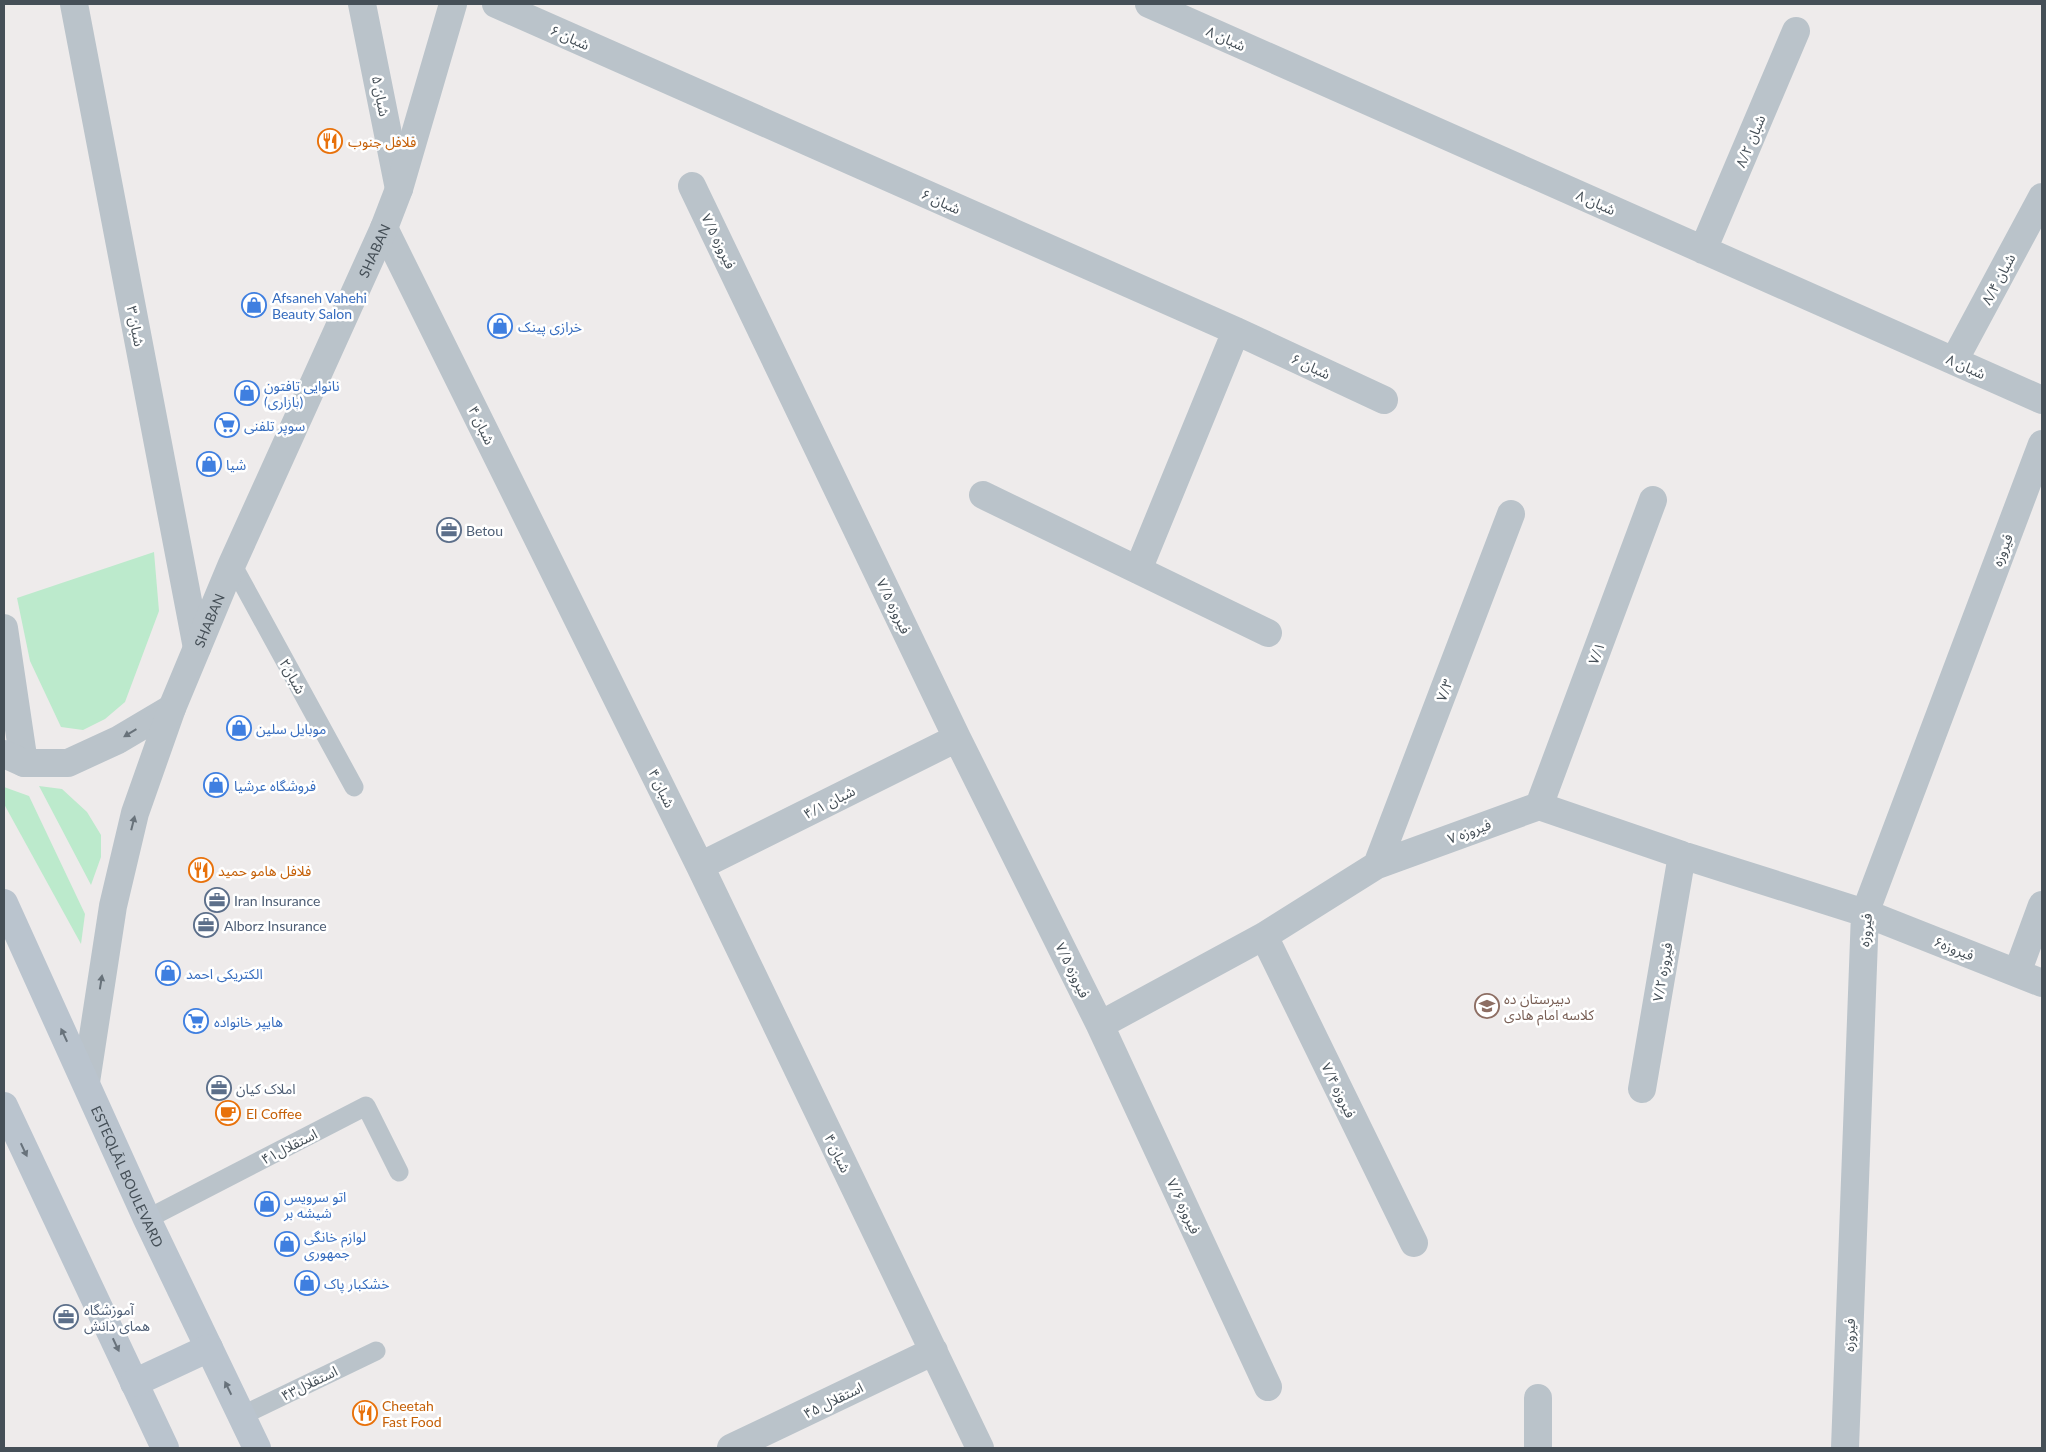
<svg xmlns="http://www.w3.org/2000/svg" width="2046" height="1452" font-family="Lato,'Noto Sans Arabic',sans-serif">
<rect width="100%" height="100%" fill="#eeebeb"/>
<path fill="#bceacc" d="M154,552L159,611L125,702L105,719L83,730L61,727L30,661L17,598Z
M39,786L62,789L87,812L101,835V857L91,885Z
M4,787L29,796L85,914L81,944L4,804Z"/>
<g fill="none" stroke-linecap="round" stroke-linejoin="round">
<path stroke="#bac3ca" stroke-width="19" d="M232,564L354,787
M147,1219L366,1106L399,1172
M241,1416L376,1351"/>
<path stroke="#bac3ca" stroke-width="28" d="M74,4L197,648
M362,4L399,189
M496,4L1236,331L1384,400
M1149,4L2042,400
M692,186L957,738L1100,1025L1268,1387
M384,228L700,866L980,1448
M1703,250L1796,31
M1954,361L2042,197
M983,495L1268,633
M1138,570L1236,331
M4,628L24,763
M1539,806L1653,500
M1377,865L1511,514
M700,866L957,738
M1264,936L1414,1243
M2017,973L2042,905
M1100,1025L1264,936L1377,865L1539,806L1682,855L1865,913L2042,983
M1642,1089L1682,855
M731,1448L934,1351
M1538,1448V1398
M1845,1448L1865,913L2042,444"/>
<g stroke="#bac3ca" stroke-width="28">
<path d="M4,754L24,763H68L118,740L172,708"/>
<path id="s1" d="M86,1082L113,906L135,813L172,708L232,564L384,228L399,189L453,4"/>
</g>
<g stroke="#bac4ce" stroke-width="28">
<path id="s2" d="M4,903L147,1219L257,1448"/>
<path d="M4,1106L165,1448"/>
<path d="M134,1383L209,1348"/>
</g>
</g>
<defs><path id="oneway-solid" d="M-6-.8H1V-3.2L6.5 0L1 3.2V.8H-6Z" transform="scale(1.25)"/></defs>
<g fill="#68727a">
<use href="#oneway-solid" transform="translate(130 733) rotate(149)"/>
<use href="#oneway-solid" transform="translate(133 823) rotate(-76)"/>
<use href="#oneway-solid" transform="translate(101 982) rotate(-81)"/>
</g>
<g fill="#68727b">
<use href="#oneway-solid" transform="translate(64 1035) rotate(-115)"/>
<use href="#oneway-solid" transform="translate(24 1150) rotate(65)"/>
<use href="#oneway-solid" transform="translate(116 1345) rotate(65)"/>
<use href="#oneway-solid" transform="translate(228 1388) rotate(-116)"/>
</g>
<defs>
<symbol id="restaurant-ring" viewBox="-11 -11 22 22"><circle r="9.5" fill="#fff" stroke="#e8710a" stroke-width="1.5"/><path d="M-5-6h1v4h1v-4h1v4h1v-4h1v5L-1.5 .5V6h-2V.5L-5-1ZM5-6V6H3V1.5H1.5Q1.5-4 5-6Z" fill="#e8710a"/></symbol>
<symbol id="shop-ring" viewBox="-11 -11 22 22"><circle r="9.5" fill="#fff" stroke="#3f7fe0" stroke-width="1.5"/><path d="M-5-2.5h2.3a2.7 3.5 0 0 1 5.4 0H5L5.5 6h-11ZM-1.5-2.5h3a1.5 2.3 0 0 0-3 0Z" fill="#3f7fe0"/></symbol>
<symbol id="supermarket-ring" viewBox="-11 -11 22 22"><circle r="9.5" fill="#fff" stroke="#3f7fe0" stroke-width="1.5"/><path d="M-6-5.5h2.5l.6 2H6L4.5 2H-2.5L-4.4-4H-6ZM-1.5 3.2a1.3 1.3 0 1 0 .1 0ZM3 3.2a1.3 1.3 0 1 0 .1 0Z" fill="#3f7fe0"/></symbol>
<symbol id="office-ring" viewBox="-11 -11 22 22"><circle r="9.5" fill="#fff" stroke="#5c6f8a" stroke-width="1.5"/><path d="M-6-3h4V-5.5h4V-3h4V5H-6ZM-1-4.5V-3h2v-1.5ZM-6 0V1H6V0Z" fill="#5c6f8a"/></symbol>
<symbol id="school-ring" viewBox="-11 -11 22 22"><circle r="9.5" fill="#fff" stroke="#8d6e63" stroke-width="1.5"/><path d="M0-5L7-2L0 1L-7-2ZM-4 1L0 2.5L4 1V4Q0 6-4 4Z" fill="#8d6e63"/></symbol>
<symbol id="cafe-ring" viewBox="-11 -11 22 22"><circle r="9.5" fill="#fff" stroke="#e8710a" stroke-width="1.5"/><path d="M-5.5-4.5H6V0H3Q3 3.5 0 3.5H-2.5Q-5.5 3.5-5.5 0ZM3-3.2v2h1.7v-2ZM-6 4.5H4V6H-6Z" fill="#e8710a"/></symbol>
</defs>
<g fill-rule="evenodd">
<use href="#restaurant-ring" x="316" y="127" width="28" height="28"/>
<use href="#shop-ring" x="240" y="291" width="28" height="28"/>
<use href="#shop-ring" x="486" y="312" width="28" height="28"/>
<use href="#shop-ring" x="233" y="379" width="28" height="28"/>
<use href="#supermarket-ring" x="213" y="411" width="28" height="28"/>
<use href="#shop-ring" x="195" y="450" width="28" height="28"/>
<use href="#office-ring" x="435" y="516" width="28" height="28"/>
<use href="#shop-ring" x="225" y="714" width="28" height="28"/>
<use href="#shop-ring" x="202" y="771" width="28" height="28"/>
<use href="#restaurant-ring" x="187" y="856" width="28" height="28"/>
<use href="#office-ring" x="203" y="886" width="28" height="28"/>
<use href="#office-ring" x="192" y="911" width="28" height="28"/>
<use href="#shop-ring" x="154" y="959" width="28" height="28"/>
<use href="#school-ring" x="1473" y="992" width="28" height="28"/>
<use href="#supermarket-ring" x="182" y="1007" width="28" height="28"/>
<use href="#office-ring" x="205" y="1074" width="28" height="28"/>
<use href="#cafe-ring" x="214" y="1099" width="28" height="28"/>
<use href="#shop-ring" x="253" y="1190" width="28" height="28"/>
<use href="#shop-ring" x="273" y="1230" width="28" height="28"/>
<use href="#shop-ring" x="293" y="1269" width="28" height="28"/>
<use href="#office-ring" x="52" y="1303" width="28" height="28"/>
<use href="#restaurant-ring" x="351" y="1399" width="28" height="28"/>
</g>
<g text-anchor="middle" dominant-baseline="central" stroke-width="5" stroke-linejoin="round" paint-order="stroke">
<g font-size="14" fill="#454f57" stroke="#fff">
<text transform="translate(570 37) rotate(24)">۶ شبان</text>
<text transform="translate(1226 38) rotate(24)">۸ شبان</text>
<text transform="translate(381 96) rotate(79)">۵ شبان</text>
<text transform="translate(1750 141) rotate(-67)">۸/۲ شبان</text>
<text transform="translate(941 201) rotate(24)">۶ شبان</text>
<text transform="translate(1596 202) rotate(24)">۸ شبان</text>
<text transform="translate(719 241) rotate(64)">۷/۵ فیروزه</text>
<text stroke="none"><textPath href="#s1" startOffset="885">SHABAN</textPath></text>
<text transform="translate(1998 279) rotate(-62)">۸/۴ شبان</text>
<text transform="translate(136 326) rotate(79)">۳ شبان</text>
<text transform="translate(1311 366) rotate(25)">۶ شبان</text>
<text transform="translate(1966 366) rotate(24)">۸ شبان</text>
<text transform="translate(482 425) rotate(64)">۴ شبان</text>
<text transform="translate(2002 550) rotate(-69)">فیروزه</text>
<text transform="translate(894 606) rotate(64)">۷/۵ فیروزه</text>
<text stroke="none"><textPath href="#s1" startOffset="480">SHABAN</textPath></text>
<text transform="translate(1596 653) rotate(-69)">۷/۱</text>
<text transform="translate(293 676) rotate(61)">شبان۲</text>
<text transform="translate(1444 690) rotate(-69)">۷/۳</text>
<text transform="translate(662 788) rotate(64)">۴ شبان</text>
<text transform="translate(829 802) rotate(-27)">۴/۱ شبان</text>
<text transform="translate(1469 831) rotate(-20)">۷ فیروزه</text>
<text transform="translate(1865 930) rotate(-85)">فیروزه</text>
<text transform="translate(1954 948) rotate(22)">فیروزه۶</text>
<text transform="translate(1073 970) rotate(64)">۷/۵ فیروزه</text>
<text transform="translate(1662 972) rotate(-80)">۷/۲ فیروزه</text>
<text transform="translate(1339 1090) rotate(64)">۷/۴ فیروزه</text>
<text transform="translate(289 1146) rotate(-27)">استقلال۴۱</text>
<text transform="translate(838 1153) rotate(64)">۴ شبان</text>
<text stroke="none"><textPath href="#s2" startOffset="300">ESTEQLĀL BOULEVARD</textPath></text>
<text transform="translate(1184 1206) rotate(65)">۷/۶ فیروزه</text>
<text transform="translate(1849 1335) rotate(-88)">فیروزه</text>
<text transform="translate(309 1383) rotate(-26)">استقلال۴۳</text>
<text transform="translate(833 1400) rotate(-26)">۴۵ استقلال</text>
</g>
<g font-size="14" fill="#c56008" stroke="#fff" text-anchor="start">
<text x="348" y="141">فلافل جنوب</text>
<text x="218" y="870">فلافل هامو حمید</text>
<text x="246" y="1113">El Coffee</text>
<text x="382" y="1405">Cheetah<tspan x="382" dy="16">Fast Food</tspan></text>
</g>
<g font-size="14" fill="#366cbe" stroke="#fff" text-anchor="start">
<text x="272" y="297">Afsaneh Vahehi<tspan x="272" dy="16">Beauty Salon</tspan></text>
<text x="518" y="326">خرازی پینک</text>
<text x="264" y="385">نانوایی تافتون<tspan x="264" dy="16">(بازاری)</tspan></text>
<text x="244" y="425">سوپر تلفنی</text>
<text x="226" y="464">شیا</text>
<text x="256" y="728">موبایل سلین</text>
<text x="234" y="785">فروشگاه عرشیا</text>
<text x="186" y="973">الکتریکی احمد</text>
<text x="214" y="1021">هایپر خانواده</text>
<text x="284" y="1196">اتو سرویس<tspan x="284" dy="16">شیشه بر</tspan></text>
<text x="304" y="1236">لوازم خانگی<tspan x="304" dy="16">جمهوری</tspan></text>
<text x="324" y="1283">خشکبار پاک</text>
</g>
<g font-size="14" fill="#4e5e75" stroke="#fff" text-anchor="start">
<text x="466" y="530">Betou</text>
<text x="234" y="900">Iran Insurance</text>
<text x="224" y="925">Alborz Insurance</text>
<text x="236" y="1088">املاک کیان</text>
<text x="84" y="1309">آموزشگاه<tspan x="84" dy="16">همای دانش</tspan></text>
</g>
<g font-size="14" fill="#785e54" stroke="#fff" text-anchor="start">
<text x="1504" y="998">دبیرستان ده<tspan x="1504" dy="16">کلاسه امام هادی</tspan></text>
</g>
</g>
<rect width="2046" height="1452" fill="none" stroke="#454f57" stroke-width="10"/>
</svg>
